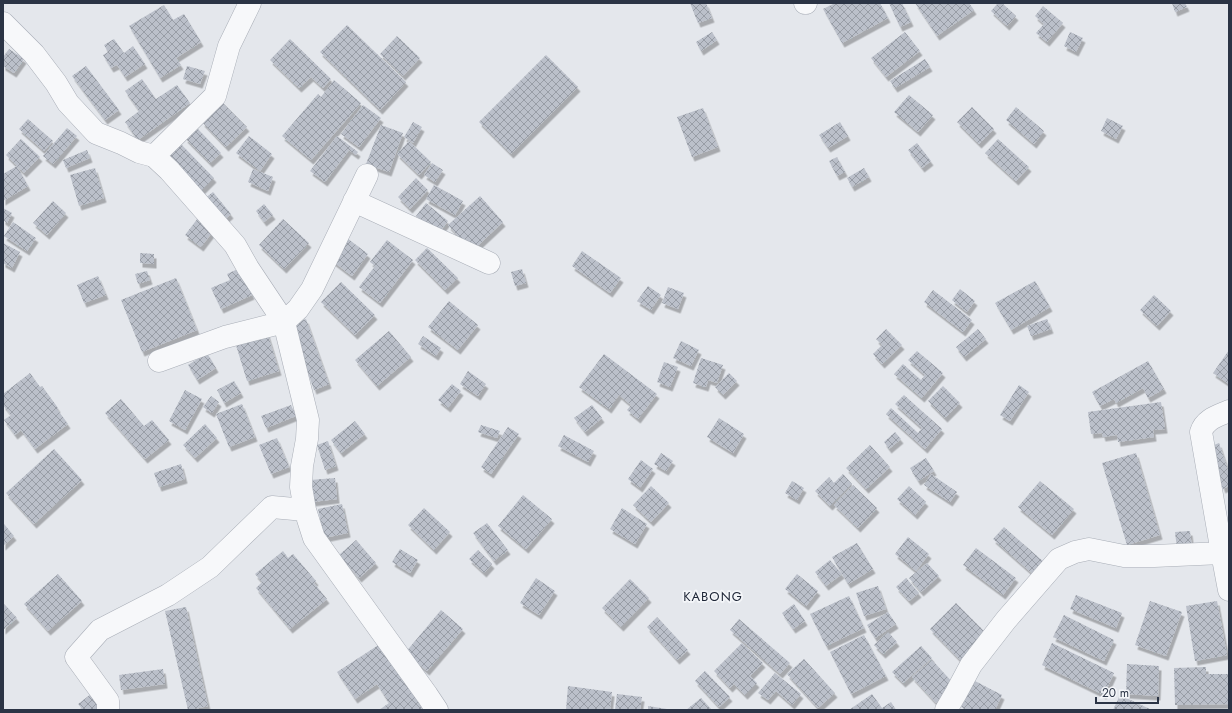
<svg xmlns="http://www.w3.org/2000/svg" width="1232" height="713" font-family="Jost,sans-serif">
<defs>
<pattern id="building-cross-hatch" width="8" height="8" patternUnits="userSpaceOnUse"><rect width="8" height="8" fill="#bbc0ca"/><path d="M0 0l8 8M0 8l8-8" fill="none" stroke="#989da6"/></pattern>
<filter id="shadow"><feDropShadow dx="2.5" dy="4.5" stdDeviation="0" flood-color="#0004"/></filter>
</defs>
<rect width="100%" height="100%" fill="#e4e7ec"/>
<path fill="url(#building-cross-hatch)" filter="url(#shadow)" d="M690,3H706L712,18L698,23Z
M835,3H880L888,18L842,43L823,9Z
M889,3H902L911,22L900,27Z
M915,3H969L974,10L937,36Z
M998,3H1002L1016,16L1007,26L991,11Z
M1172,3H1185L1187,7L1175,12Z
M164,5L173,20L184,14L201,42L176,58L181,65L160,78L129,26Z
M1043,6L1063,23L1047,42L1036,33L1044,24L1035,16Z
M347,25L406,82L380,110L320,52Z
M712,32L717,40L701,51L696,42Z
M905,32L920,51L886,77L871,58Z
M1070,32L1083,38L1076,52L1064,46Z
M397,36L420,58L403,76L380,54Z
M114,39L124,53L133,46L145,64L125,77L117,65L111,68L103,55L108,52L104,45Z
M290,39L331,79L323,88L311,77L299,88L270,60Z
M9,49L24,59L14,73L3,66V57Z
M546,55L578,87L511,154L479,122Z
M925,59L930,67L895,88L890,81Z
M86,66L119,110L105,120L72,76Z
M187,66L205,71L200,84L183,79Z
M142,79L156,99L177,85L190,103L138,140L125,122L139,111L125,91Z
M334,80L361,103L311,160L282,136L318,94L321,97Z
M909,95L933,115L918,132L894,112Z
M222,102L247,127L226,147L202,122Z
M363,105L381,118L359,147L341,134Z
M972,107L994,129L979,144L957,122Z
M1016,107L1044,131L1034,144L1006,120Z
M703,108L718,147L692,157L677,117Z
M1107,118L1123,126L1116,139L1101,131Z
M28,119L53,141L44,151L19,129Z
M413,122L422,127L413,143L404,137Z
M840,122L848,136L828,148L819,135Z
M381,125L403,133L389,172L366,164Z
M196,127L221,153L210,163L185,138Z
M67,128L77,136L53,164L43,156Z
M249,136L272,154L260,171L236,153Z
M337,136L358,152L356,155L349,150L325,182L310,171Z
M21,139L40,157L24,173L6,155Z
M998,139L1029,167L1016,181L985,153Z
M178,141L214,178L200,192L163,155Z
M409,141L431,162L419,175L397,154Z
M917,143L931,161L922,168L908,150Z
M87,150L90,158L66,168L63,160Z
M837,157L845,172L837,176L829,161Z
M432,163L443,170L435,182L424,175Z
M17,166L28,186L3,201V174Z
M95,168L104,198L79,206L70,175Z
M864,168L869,177L852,187L847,178Z
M253,169L273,177L268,191L248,182Z
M416,178L428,190L410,209L398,197Z
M434,185L463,201L455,215L426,199Z
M213,192L231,214L223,221L204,199Z
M480,196L503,222L472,251L448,225Z
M53,201L66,213L47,235L33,223Z
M426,203L448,221L438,234L416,216Z
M264,204L273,215L264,222L256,211Z
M3,208L12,213L7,223L3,220Z
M198,218L214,230L201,247L185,235Z
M283,219L309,243L284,269L259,245Z
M13,222L36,238L27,251L4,236Z
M347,238L368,254L352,276L331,260Z
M387,240L413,260L380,303L359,287L375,266L370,262Z
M3,243L20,252L12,268L3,263Z
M427,248L458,278L445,290L415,260Z
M582,251L621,278L610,293L572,266Z
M140,253L154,254V264L140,263Z
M240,268L252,295L221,309L211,288L230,280L227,274Z
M522,269L526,283L515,286L511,272Z
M147,271L150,280L138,284L135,274Z
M98,276L106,295L84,303L77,285Z
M176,278L197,330L142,352L121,300Z
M1035,281L1050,307L1011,330L995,303Z
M341,282L375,315L355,335L321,302Z
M648,286L661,295L651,310L637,301Z
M668,287L684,293L678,309L662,303Z
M960,289L975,301L967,312L952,300Z
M933,290L972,320L963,332L924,302Z
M1154,295L1171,311L1157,326L1140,310Z
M449,301L478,325L458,350L428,327Z
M306,319L329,384L314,390L291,325Z
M1047,319L1051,329L1031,336L1027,326Z
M886,329L902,345L882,364L873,354L882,345L876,339Z
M978,329L986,339L964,357L956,347Z
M389,331L411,357L377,386L355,360Z
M267,332L279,371L247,381L235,342Z
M423,336L441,348L436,356L418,344Z
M681,341L699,350L691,366L673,358Z
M1229,350V384L1213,373Z
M917,351L943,373L922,398L894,374L903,364L921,380L925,375L908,360Z
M207,353L216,368L197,380L188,365Z
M604,354L657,394L638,419L627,410L631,405L619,395L609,409L579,387Z
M701,358L723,365L717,383L708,380L706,387L693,383Z
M1148,361L1164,389L1148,398L1143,388L1116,403L1114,399L1100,406L1092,392Z
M664,362L678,367L670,387L657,382Z
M468,371L486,384L478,396L460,384Z
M30,373L40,387L42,386L58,408L57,409L68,424L35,449L21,430L15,435L4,420L11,415L3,405V394Z
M729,373L737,381L723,395L715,387Z
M234,381L241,393L224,403L217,390Z
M452,384L461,391L448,408L438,400Z
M1019,385L1029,392L1010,421L1000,415Z
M943,386L960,403L945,418L928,401Z
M185,390L202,399L185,430L169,421Z
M904,395L942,429L925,449L886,414L891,408L918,433L922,428L895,404Z
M211,396L219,402L212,413L203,407Z
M121,399L144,426L152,420L169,440L145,459L105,413Z
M1161,402L1165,429L1153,430L1154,437L1118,442L1117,435L1103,437L1102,433L1091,434L1088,412Z
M242,404L255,437L229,447L216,414Z
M291,405L296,416L266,428L261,416Z
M592,405L602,418L585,432L574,418Z
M719,418L744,434L733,453L707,437Z
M355,421L365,434L341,453L331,440Z
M205,424L217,438L195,458L183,445Z
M481,425L500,431L497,438L478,432Z
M508,427L519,434L491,474L481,467Z
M895,432L901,439L889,449L884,442Z
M564,435L594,451L588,462L558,446Z
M277,438L289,467L271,474L259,445Z
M328,441L336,466L325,470L317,445Z
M1219,443L1229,473V486L1223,489L1209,447Z
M870,445L890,467L866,489L846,468Z
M54,449L82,480L34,524L6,493Z
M661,453L673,461L666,471L654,464Z
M1136,453L1160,535L1127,545L1102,463Z
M926,458L934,471L918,481L910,468Z
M641,460L653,469L640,488L628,479Z
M181,464L185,479L159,487L154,473Z
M843,474L852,484L830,506L815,491L829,477L834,483Z
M931,474L957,492L950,502L924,485Z
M335,478L337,499L312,502L310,480Z
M792,481L804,488L797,500L785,493Z
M1040,481L1074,509L1052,535L1018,507Z
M853,485L877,508L858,528L834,505Z
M651,486L669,503L651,522L633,505Z
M909,486L926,502L915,515L897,499Z
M523,495L552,519L526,549L498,526Z
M342,504L348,533L324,538L318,509Z
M424,508L450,532L434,550L408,525Z
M622,508L647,524L635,544L610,529Z
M3,523L14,536L3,546Z
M487,523L508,550L494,561L473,533Z
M1004,527L1045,563L1034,575L993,539Z
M1190,531L1192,548L1177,549L1175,532Z
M908,537L929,554L916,571L895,554Z
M356,540L376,563L359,578L339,555Z
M857,543L873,569L848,584L832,557Z
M976,548L1016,578L1003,595L963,565Z
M400,549L418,560L410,573L392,562Z
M478,550L492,564L484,573L469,559Z
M283,551L288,558L293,554L316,581L314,583L327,599L290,629L256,588L262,582L255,574Z
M830,560L842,574L826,586L815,572Z
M927,563L939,576L921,592L909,578Z
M58,574L82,601L48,631L24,604Z
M797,574L818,591L806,606L785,589Z
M536,578L555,591L539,615L520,603Z
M906,578L919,593L909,601L896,587Z
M630,579L649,598L621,627L602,608Z
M878,586L886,609L864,616L856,593Z
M1076,595L1122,613L1116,628L1070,609Z
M849,596L864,628L826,646L810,614Z
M1150,601L1182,612L1166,656L1135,645Z
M1217,601L1227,655L1195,661L1186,606Z
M3,603L17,618L3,630Z
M956,603L991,638L964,664L930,629Z
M794,604L805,621L793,629L782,613Z
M186,607L208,706L190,710H188L165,611Z
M441,610L463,629L427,671L405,653Z
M888,612L896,624L875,638L867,625Z
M1064,615L1114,640L1104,661L1053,637Z
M657,617L688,650L677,660L647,627Z
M739,619L790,663L780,674L730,630Z
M888,632L897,642L883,654L874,645Z
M864,635L886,676L851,694L830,652Z
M742,643L763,663L750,676L757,683L745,695L734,684L730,688L714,671Z
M1052,643L1114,673L1104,695L1042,665Z
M380,644L422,708L419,710H379L389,703L377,684L355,699L337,672Z
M921,646L932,658L903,683L892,672Z
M804,659L835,693L818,708L787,674Z
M932,660L955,685L936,703L912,677Z
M1127,664L1159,666L1158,696L1126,694Z
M1206,667V674H1229V704L1175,705L1174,668Z
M163,669L165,684L121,690L119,675Z
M705,671L730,697L719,707L695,681Z
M775,673L801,694L792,705L776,691L768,700L758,693Z
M975,681L1002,695L995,710H966L961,707Z
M568,686L612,692L610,710H566Z
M95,691L100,710H83L78,704Z
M617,694L642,697L640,710H615Z
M872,694L882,708L891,702L896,710H849Z
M1120,695L1152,710H1113Z
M701,698L712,710H686Z
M648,706L667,709V710H648Z"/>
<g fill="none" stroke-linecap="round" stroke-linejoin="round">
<defs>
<path id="minor" d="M805,3H806
M3,23L34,54L56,83L68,103L96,133L121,143L139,152L154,156L169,170L235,245L248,268L284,322L308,420L307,439L302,466L301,487L305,510L314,538L427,695L437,710
M154,156L215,96L229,46L250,3
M354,201L489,263
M159,361L225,337L284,322L298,309L312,289L367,175
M1222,553L1201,432C1205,419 1218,416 1229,411
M108,710V701L76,657L100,630L168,595L210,567L272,507L305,510
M946,710L956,693L971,665L1006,620L1059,559L1075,552L1089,549L1124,556H1154L1222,553L1229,590"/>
</defs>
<use href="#minor" stroke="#a9aeb7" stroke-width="23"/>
<use href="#minor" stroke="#f7f8fa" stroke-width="22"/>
</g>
<g text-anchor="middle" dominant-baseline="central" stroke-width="3.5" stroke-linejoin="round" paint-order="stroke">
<g font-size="13" letter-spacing="1" fill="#1d2536" stroke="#f4f6f9">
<text x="713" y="596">KABONG</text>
</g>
</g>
<rect width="1232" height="713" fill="none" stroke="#2b3445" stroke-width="8"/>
<path d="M1096 697v6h62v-6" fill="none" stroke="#2b3445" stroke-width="2"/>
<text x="1102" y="697" font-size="12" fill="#2b3445" stroke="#f4f6f9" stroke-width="3" paint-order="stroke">20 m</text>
</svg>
